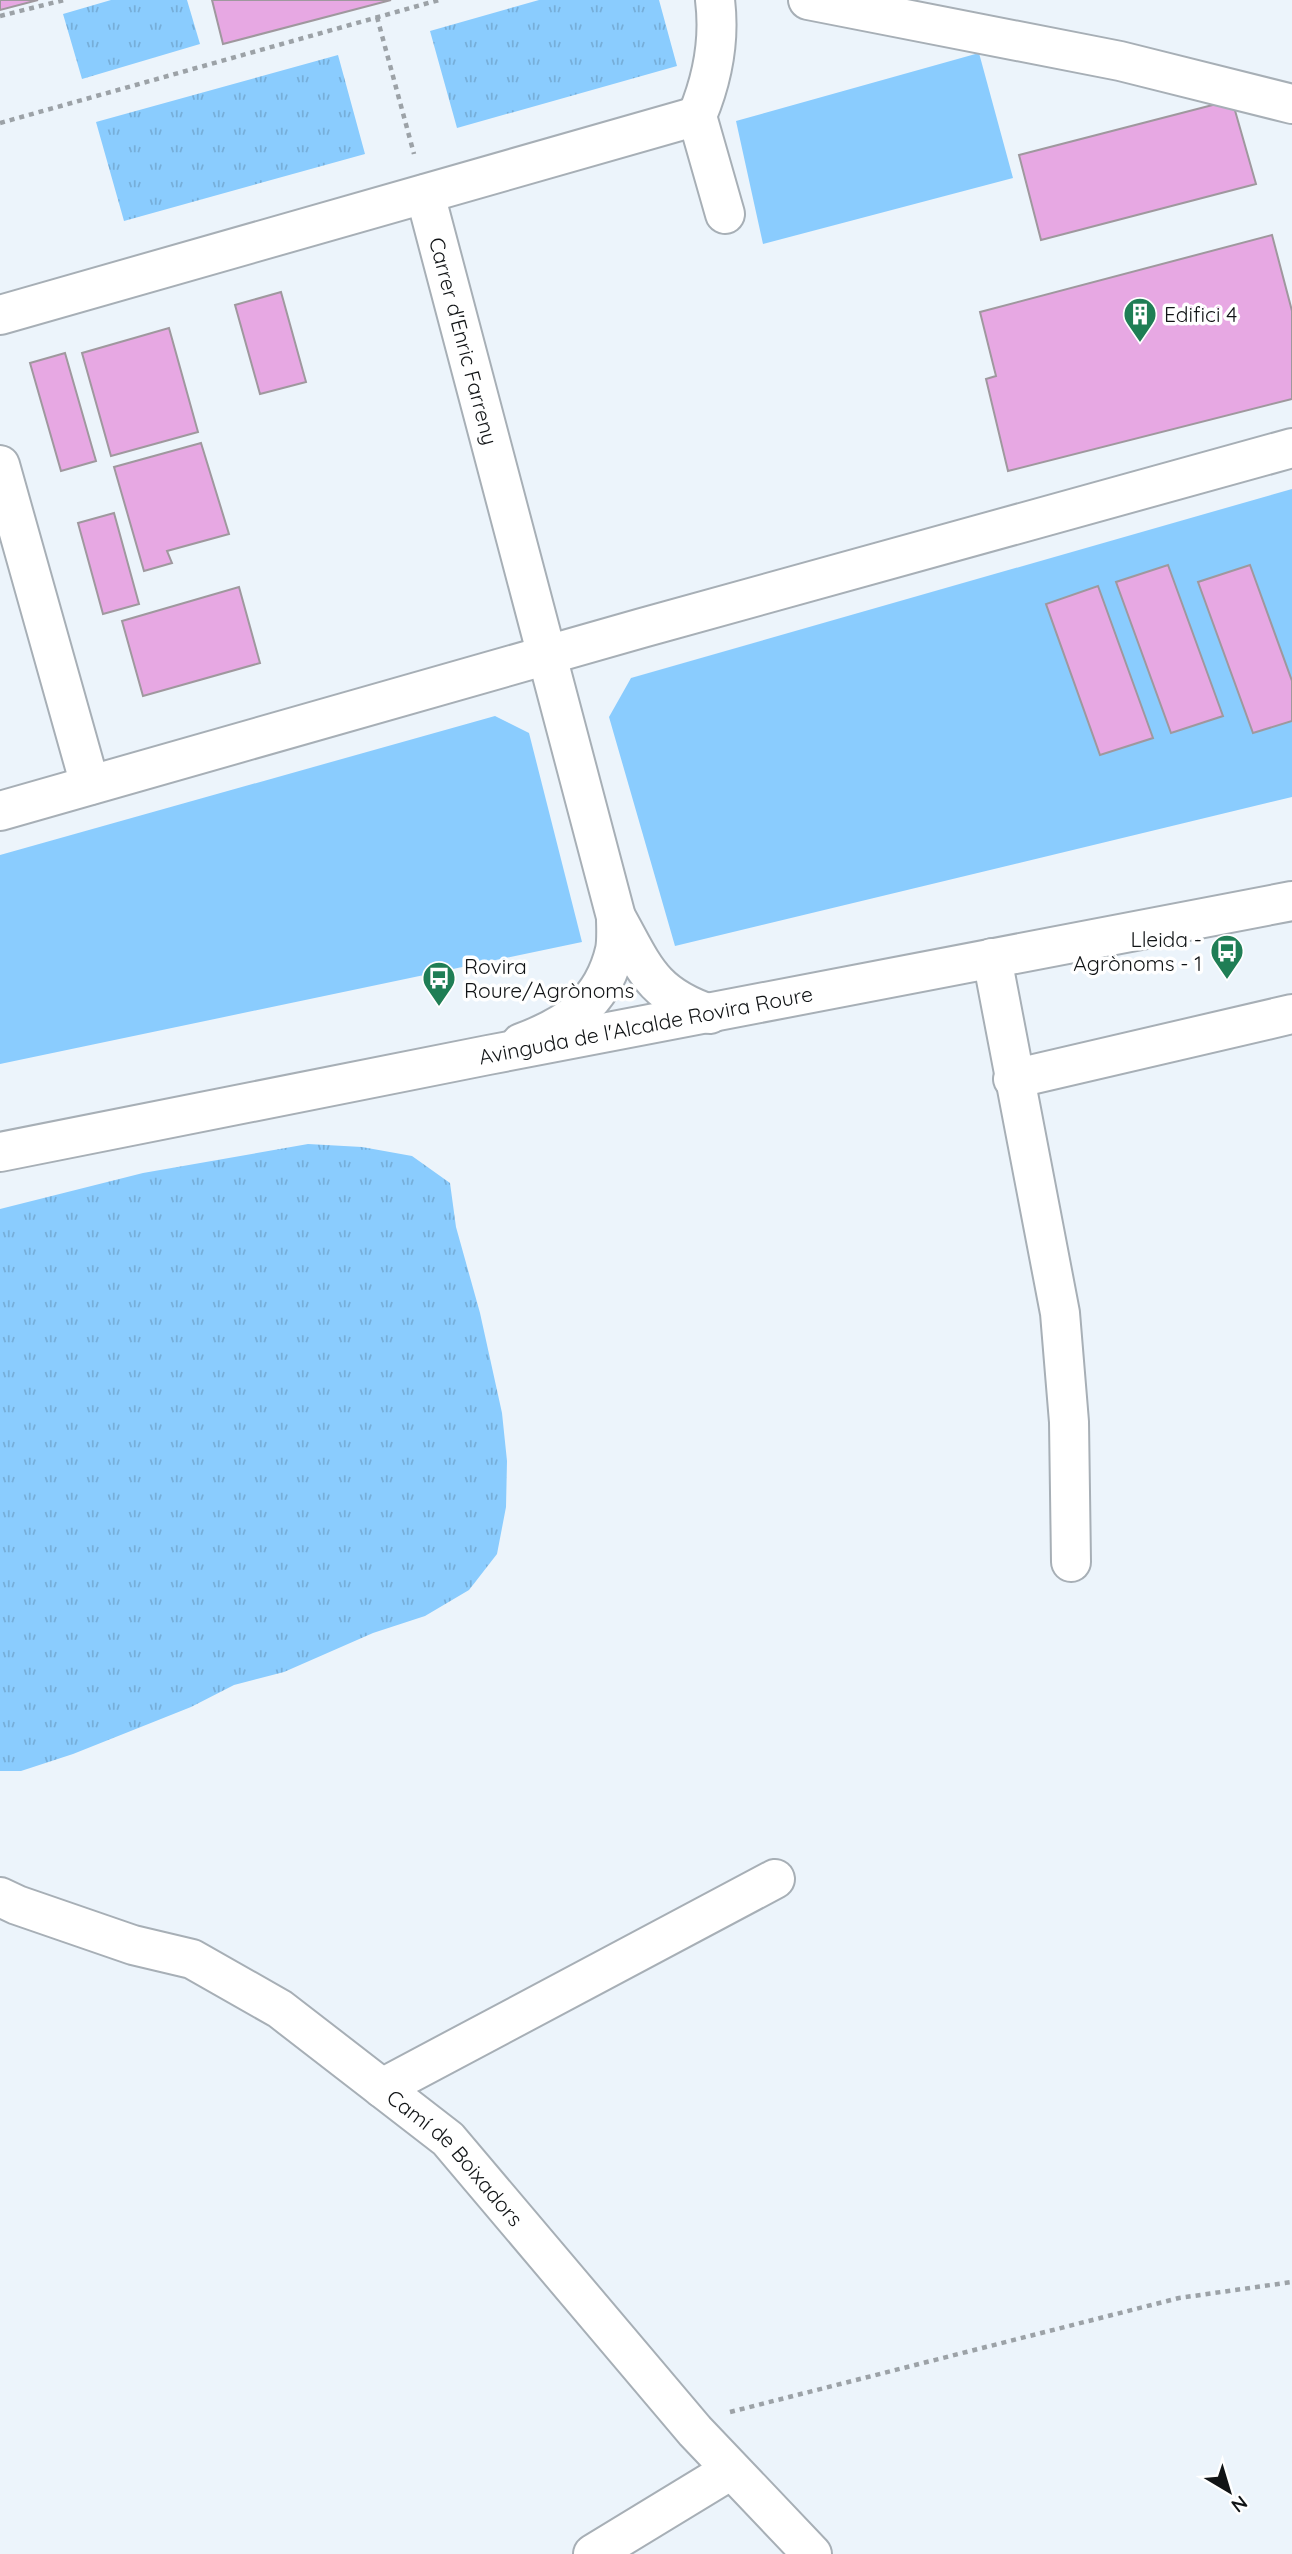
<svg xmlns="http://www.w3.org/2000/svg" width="1292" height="2554" font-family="Quicksand,sans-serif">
<defs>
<pattern id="grass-tufts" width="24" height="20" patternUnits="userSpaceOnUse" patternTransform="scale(1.75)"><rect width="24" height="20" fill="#8accfe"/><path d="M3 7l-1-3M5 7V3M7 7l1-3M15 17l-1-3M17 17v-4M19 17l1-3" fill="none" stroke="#76aed9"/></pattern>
</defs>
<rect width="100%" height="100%" fill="#ecf4fb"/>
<path fill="url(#grass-tufts)" d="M111,0H187L200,44L82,79L63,14Z
M539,0H659L677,66L457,128L430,31Z
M338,55L365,154L124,221L96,122Z
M308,1144L362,1147L412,1156L450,1183L456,1227L480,1313L502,1413L507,1461L506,1507L497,1554L469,1590L425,1616L373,1633L284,1672L234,1685L191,1707L73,1754L21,1771H0V1209L143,1173Z"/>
<path fill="#8accfe" d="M979,53L1013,178L763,244L736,121Z
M1292,489V797L675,946L609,717L631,678Z
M495,716L529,733L582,942L0,1064V855Z"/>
<path fill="#e7a8e3" stroke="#9f989e" stroke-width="2" d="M0,0H38L0,10Z
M212,0H391L223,44Z
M1232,100L1256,184L1041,240L1019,155Z
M1272,235L1292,311V399L1008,471L986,379L996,376L980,312Z
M281,292L306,382L260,394L235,305Z
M169,328L198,432L111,456L82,353Z
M65,353L96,461L61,471L30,363Z
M201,443L229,534L167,551L172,563L144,571L114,467Z
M114,513L139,604L103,614L78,523Z
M1168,565L1223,716L1171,733L1116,582Z
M1250,565L1292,681V721L1253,733L1198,582Z
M1098,586L1153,738L1100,755L1046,604Z
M239,587L260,663L143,696L122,621Z"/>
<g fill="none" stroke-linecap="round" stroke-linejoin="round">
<defs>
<g id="minor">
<path d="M808,0L1120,61L1292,104"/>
<path d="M697,116C712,80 720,40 715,0"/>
<path id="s1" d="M425,194L616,917C644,967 651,994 710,1014"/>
<path d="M0,315L697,116L725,214"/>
<path d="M0,465L90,785"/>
<path d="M0,811L642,628L1292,448"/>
<path d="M992,958L1060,1313L1069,1422L1071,1562"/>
<path d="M521,1043C568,1026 603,1002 615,950C617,940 616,927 616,917"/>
<path d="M1013,1079L1292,1014"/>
<path id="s2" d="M0,1897L17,1905L133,1945L192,1959L280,2009L448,2139L695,2431L812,2554"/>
<path d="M382,2088L775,1879"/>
<path d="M593,2554L731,2470"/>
</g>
<g id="major">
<path id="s3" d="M0,1152L488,1055L1292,901"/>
</g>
</defs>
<use href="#minor" stroke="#a7afb6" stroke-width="42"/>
<use href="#major" stroke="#a7afb6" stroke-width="42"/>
<path stroke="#9ca2a7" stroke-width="4.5" stroke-dasharray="5 5" stroke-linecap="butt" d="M0,16L64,0
M377,17L414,154
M0,123L439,0
M730,2412L1179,2298L1292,2282"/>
<use href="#minor" stroke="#fff" stroke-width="38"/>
<use href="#major" stroke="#fff" stroke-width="38"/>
</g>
<defs>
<symbol id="building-pin" viewBox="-11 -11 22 30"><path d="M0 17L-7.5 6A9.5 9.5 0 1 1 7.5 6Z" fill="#1f7e55" stroke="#fff"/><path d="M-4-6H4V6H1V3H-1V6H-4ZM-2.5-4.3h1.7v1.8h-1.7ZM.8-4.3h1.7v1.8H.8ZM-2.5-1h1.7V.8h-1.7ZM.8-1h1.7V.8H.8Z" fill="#fff"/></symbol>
<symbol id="bus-pin" viewBox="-11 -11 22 30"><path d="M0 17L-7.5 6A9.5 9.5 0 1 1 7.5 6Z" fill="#1f7e55" stroke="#fff"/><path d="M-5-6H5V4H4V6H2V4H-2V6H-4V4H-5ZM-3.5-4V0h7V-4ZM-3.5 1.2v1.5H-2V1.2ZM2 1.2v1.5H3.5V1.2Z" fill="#fff"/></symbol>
</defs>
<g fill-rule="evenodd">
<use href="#building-pin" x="1121" y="295" width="38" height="52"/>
<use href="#bus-pin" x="1208" y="932" width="38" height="52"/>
<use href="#bus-pin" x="420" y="959" width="38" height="52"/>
</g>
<g text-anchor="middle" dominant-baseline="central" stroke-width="7" stroke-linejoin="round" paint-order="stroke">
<g font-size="21" fill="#111416" stroke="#fff" text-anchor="start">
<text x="1164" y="314">Edifici 4</text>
<text x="1202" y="939" text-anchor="end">Lleida -<tspan x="1202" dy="24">Agrònoms - 1</tspan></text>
<text x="464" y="966">Rovira<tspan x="464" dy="24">Roure/Agrònoms</tspan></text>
</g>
<g font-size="21" fill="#111416" stroke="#fff">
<text stroke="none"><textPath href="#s1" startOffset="152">Carrer d'Enric Farreny</textPath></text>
<text stroke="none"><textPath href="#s3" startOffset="658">Avinguda de l'Alcalde Rovira Roure</textPath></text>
<text stroke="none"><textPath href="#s2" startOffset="534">Camí de Boixadors</textPath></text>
</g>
</g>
<g transform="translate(1229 2491) rotate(142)" stroke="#ffffff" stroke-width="5" paint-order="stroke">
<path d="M0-5L12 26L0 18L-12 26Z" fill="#111416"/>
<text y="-10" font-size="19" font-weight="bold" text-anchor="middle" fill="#111416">N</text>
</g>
</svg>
